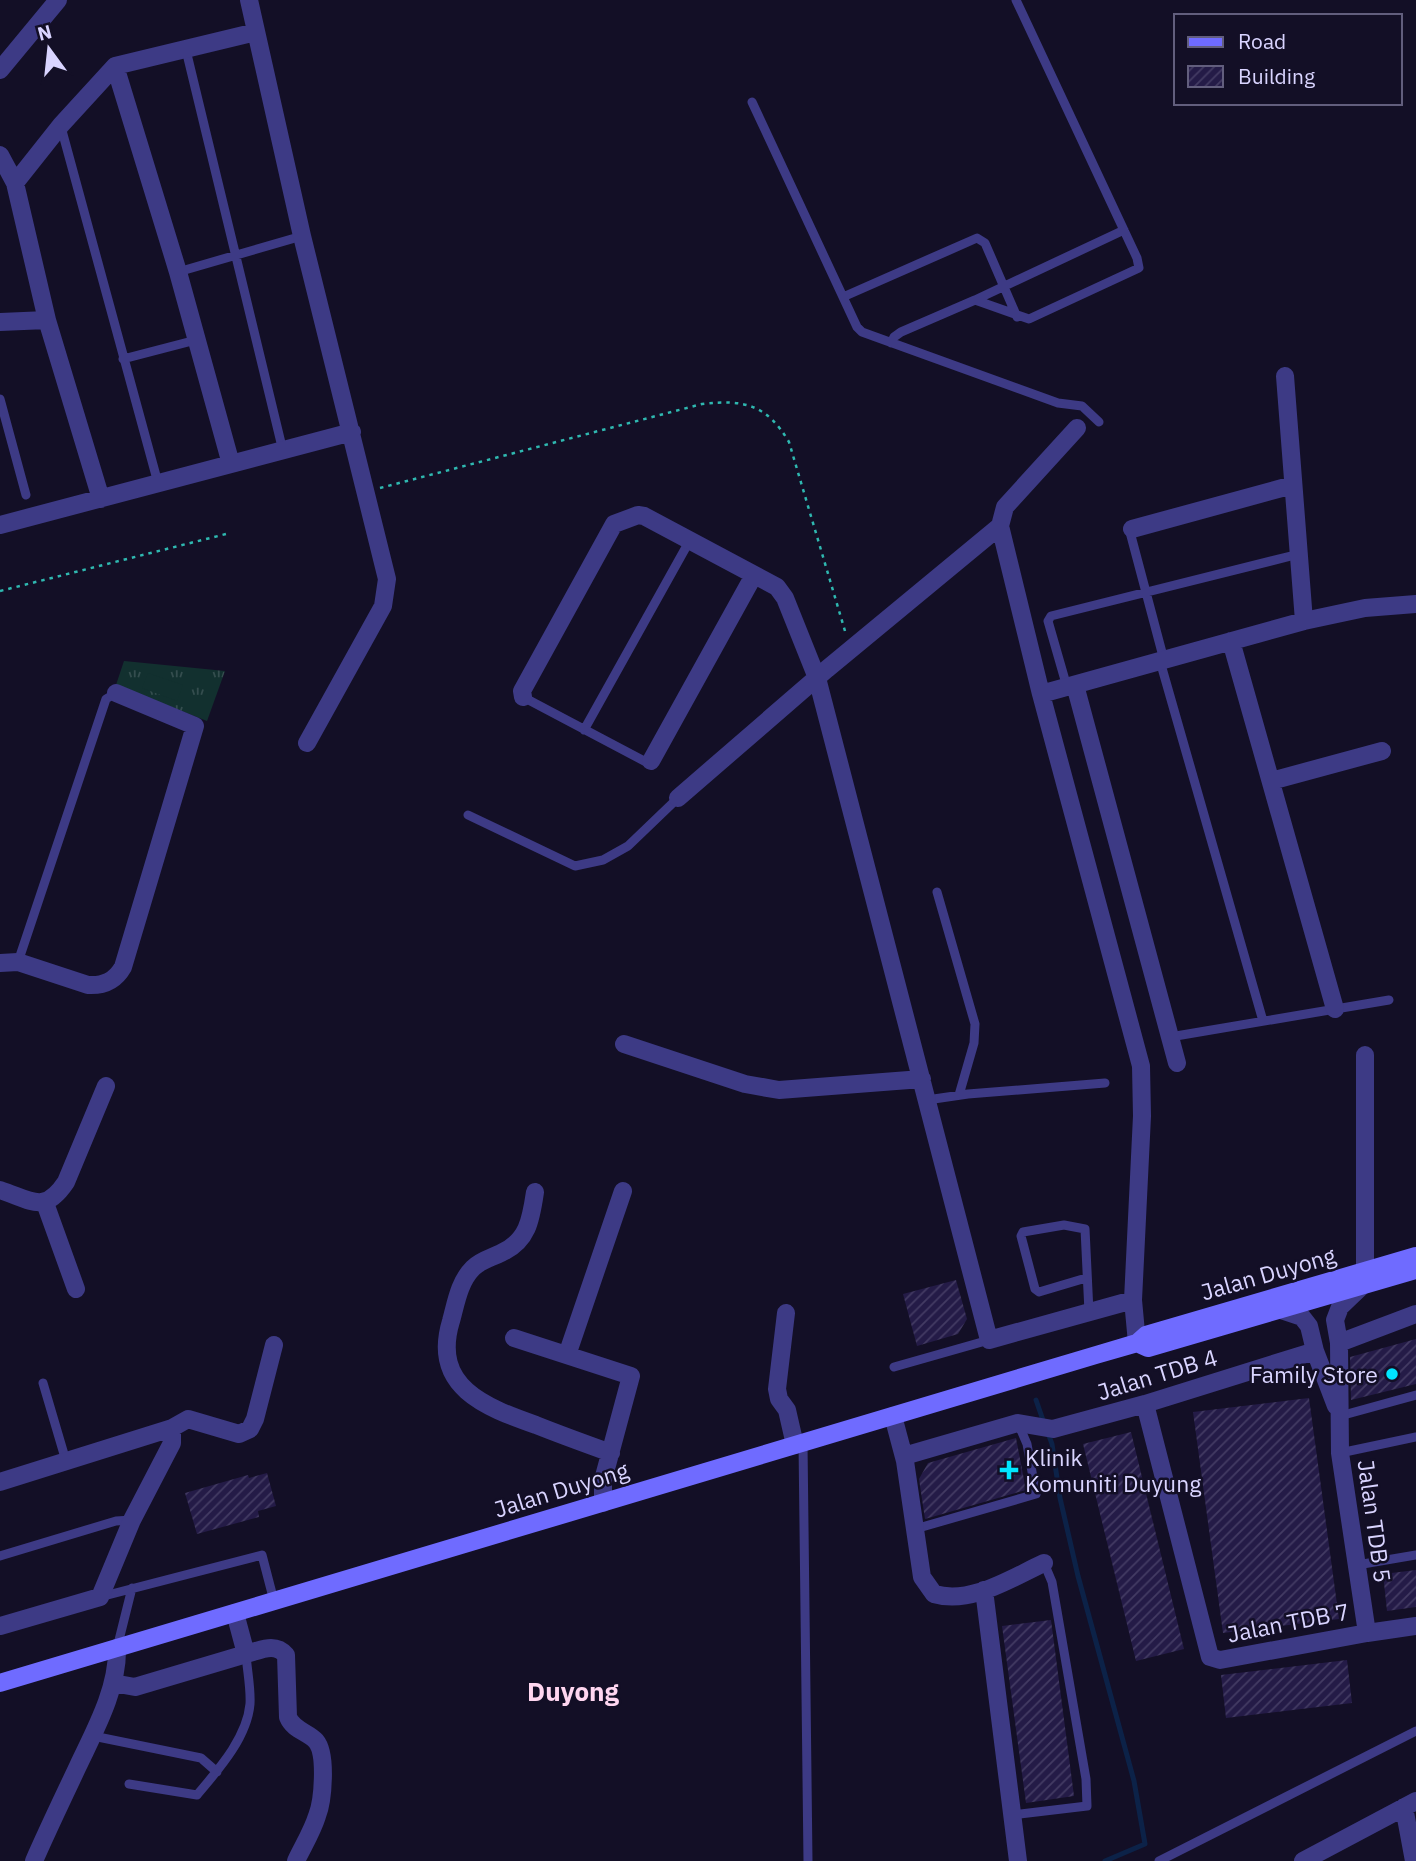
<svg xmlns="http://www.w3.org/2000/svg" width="1416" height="1861" font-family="'IBM Plex Sans',sans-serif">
<defs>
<pattern id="grass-tufts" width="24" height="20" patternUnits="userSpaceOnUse" patternTransform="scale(1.75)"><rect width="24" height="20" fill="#12302f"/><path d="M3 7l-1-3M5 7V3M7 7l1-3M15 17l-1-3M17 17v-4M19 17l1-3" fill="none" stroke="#344d4e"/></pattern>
<pattern id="building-hatch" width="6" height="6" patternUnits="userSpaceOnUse" patternTransform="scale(1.75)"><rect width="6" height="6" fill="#241b47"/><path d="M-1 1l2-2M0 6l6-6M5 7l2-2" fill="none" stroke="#433b63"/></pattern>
</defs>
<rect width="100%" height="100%" fill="#130f26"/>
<path fill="url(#grass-tufts)" d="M124,661L225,671L207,721L116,685Z"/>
<path fill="#12302f" d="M148,673L183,685L177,701L142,688Z"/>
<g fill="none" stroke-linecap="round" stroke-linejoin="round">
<path stroke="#0c2248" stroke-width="5" d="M1036,1400L1044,1423
M1048,1433L1052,1444L1060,1498L1078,1576L1134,1781L1145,1844L1105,1861"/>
</g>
<path fill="url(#building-hatch)" d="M956,1280L967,1319L958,1334L917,1346L903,1294Z
M1416,1339V1384L1351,1400L1350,1357Z
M1309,1398L1339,1619L1223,1633L1193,1412Z
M1131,1432L1184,1649L1136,1661L1083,1444Z
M1016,1438L1026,1490L925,1519L919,1479L928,1463Z
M267,1473L276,1506L258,1511L259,1517L197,1534L185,1493L248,1475L249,1478Z
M1416,1570V1607L1387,1611L1383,1574Z
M1051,1620L1074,1796L1026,1803L1002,1626Z
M1347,1660L1352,1703L1226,1718L1221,1675Z"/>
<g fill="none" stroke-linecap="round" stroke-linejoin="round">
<path stroke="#2fb8b0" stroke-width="2.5" stroke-dasharray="3.5 5" stroke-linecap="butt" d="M380,488L702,404C745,399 767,405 789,442L845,631
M0,591L226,534"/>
<path stroke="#3d3a85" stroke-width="9" d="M186,50L283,451
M752,102L857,327L862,332L1058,403L1082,406L1099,422
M61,127L158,483
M178,272L302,236
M843,297L977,238L985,243L1017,317
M975,300L1124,230
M891,343L894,337L901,332L975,300L1029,319L1139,268L1137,258L1016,0
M123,359L196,340
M0,399L26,495
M1132,529L1130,532L1164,660
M1160,661L1263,1021
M1067,687L1048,621L1051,616L1299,554
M523,697L646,762L651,761
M584,730L690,540
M468,815L575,866L603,860L628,846L678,798
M937,892L975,1024L974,1043L959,1095
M18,962L106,699L116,693
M1170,1037L1389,1000
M927,1100L968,1094L1105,1083
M1086,1278L1039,1292L1035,1289L1021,1236L1023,1232L1064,1225L1085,1229L1089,1312
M894,1367L989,1340
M43,1383L66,1461
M1340,1416L1416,1395
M803,1443L808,1861
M1340,1453L1416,1437
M915,1529L1036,1494L1027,1444L1018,1423
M0,1556L116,1521L132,1520
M1357,1565L1416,1555
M100,1597L262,1555L274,1601
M117,1648L132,1588
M93,1736L201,1758L217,1772
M129,1784L197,1795C218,1770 247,1738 250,1704C251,1688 247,1670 246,1654
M1012,1815L1087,1806L1086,1779L1052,1582L1044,1563
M1159,1861L1416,1731"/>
<path stroke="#3d3a85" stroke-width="18" d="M249,0L302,236L387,579L383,606L307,743
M115,66L178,272L231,464
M0,70L58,0
M0,155L15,183L47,320L101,499
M15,183L61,125L115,66L256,32
M0,322L47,320
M1285,376L1304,621
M1077,428L1005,507L1000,526L1041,694L1141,1066L1142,1116L1133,1300L1137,1343
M0,525L352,432
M1132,529L1293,485
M1231,641L1335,1009
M1075,685L1177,1063
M1041,694L1304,621L1365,608L1416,604
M523,697L522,691L614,524L638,515L644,516L777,587L785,598L817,678L989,1340L1133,1300
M651,761L754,575
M1271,781L1382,751
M678,798L827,669L1000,526
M0,963L18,962L88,985C104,986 115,981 123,967L195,726L116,693
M624,1044L745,1084L779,1090L922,1079
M0,1190C31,1200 44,1215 66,1182L106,1086
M535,1192C531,1219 528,1241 501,1253C491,1258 481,1260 473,1268C459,1282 456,1303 451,1321C431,1387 485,1407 536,1425C561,1435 586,1444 611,1453
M45,1203L76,1289
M1365,1271V1055
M1362,1286L1340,1307L1335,1320L1339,1343L1340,1453L1367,1633
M1281,1310L1302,1317L1309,1326L1315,1351L1336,1406
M786,1313L777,1389L779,1399L787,1410L795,1445
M514,1338L631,1376L603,1480V1503
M1339,1343L1416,1314
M567,1355L623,1191
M1145,1404L1210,1657L1220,1660L1367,1633L1416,1626
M893,1416L905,1461L922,1577L934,1594C971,1605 1011,1578 1044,1563
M904,1456L1018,1423L1053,1429L1145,1404L1315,1351
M0,1482L172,1428L188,1419L239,1434L250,1429L255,1419L274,1345
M984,1590L1018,1861
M0,1626L100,1597L132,1520L172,1443V1428
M246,1654C261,1650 275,1642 286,1655L288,1717C293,1730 308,1732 316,1741C327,1754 323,1801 317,1816C312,1832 303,1846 296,1861
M113,1683L135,1687L246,1654L235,1613
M1404,1807L1414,1861
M34,1861C48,1829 63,1798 78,1766C95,1730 118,1689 117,1648
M1303,1861L1416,1801"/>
<path stroke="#6f6bff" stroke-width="18" d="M1137,1343L1148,1348L1416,1270
M0,1683L1096,1355L1137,1343L1146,1335L1416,1256"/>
</g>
<g fill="#00e5ff" stroke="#130f26" stroke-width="2.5">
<circle cx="1392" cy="1374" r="7"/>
<path d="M1005.5 1459.5h7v7h7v7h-7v7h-7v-7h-7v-7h7z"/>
</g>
<g text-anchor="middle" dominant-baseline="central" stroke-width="5" stroke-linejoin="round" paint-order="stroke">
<g font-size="23" fill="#d9d4ff" stroke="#130f26">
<text transform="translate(1268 1273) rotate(-16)">Jalan Duyong</text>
<text transform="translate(1157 1374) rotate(-17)">Jalan TDB 4</text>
<text transform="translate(561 1489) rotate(-17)">Jalan Duyong</text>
<text transform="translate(1375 1521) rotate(82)">Jalan TDB 5</text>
<text transform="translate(1288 1622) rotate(-11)">Jalan TDB 7</text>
</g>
<g font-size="23" fill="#d9d4ff" stroke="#130f26" text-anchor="end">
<text x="1378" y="1374">Family Store</text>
<text x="1025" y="1457" text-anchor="start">Klinik<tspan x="1025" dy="26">Komuniti Duyung</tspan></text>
</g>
<g font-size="26" font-weight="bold" fill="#ffd6f0" stroke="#130f26">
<text x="573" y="1691">Duyong</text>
</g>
</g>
<rect x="1174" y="14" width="228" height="91" fill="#130f26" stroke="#625e7d" stroke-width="2"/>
<rect x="1188" y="37" width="35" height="10" fill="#6f6bff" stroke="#625e7d" stroke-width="2"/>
<text x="1238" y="49" font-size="21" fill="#d9d4ff">Road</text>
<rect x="1188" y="66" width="35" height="21" fill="url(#building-hatch)" stroke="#625e7d" stroke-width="2"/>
<text x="1238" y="84" font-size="21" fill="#d9d4ff">Building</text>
<g transform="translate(49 49) rotate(345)" stroke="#130f26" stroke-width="5" paint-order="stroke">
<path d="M0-5L12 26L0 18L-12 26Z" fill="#d9d4ff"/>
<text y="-10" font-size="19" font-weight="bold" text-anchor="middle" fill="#d9d4ff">N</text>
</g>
</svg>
